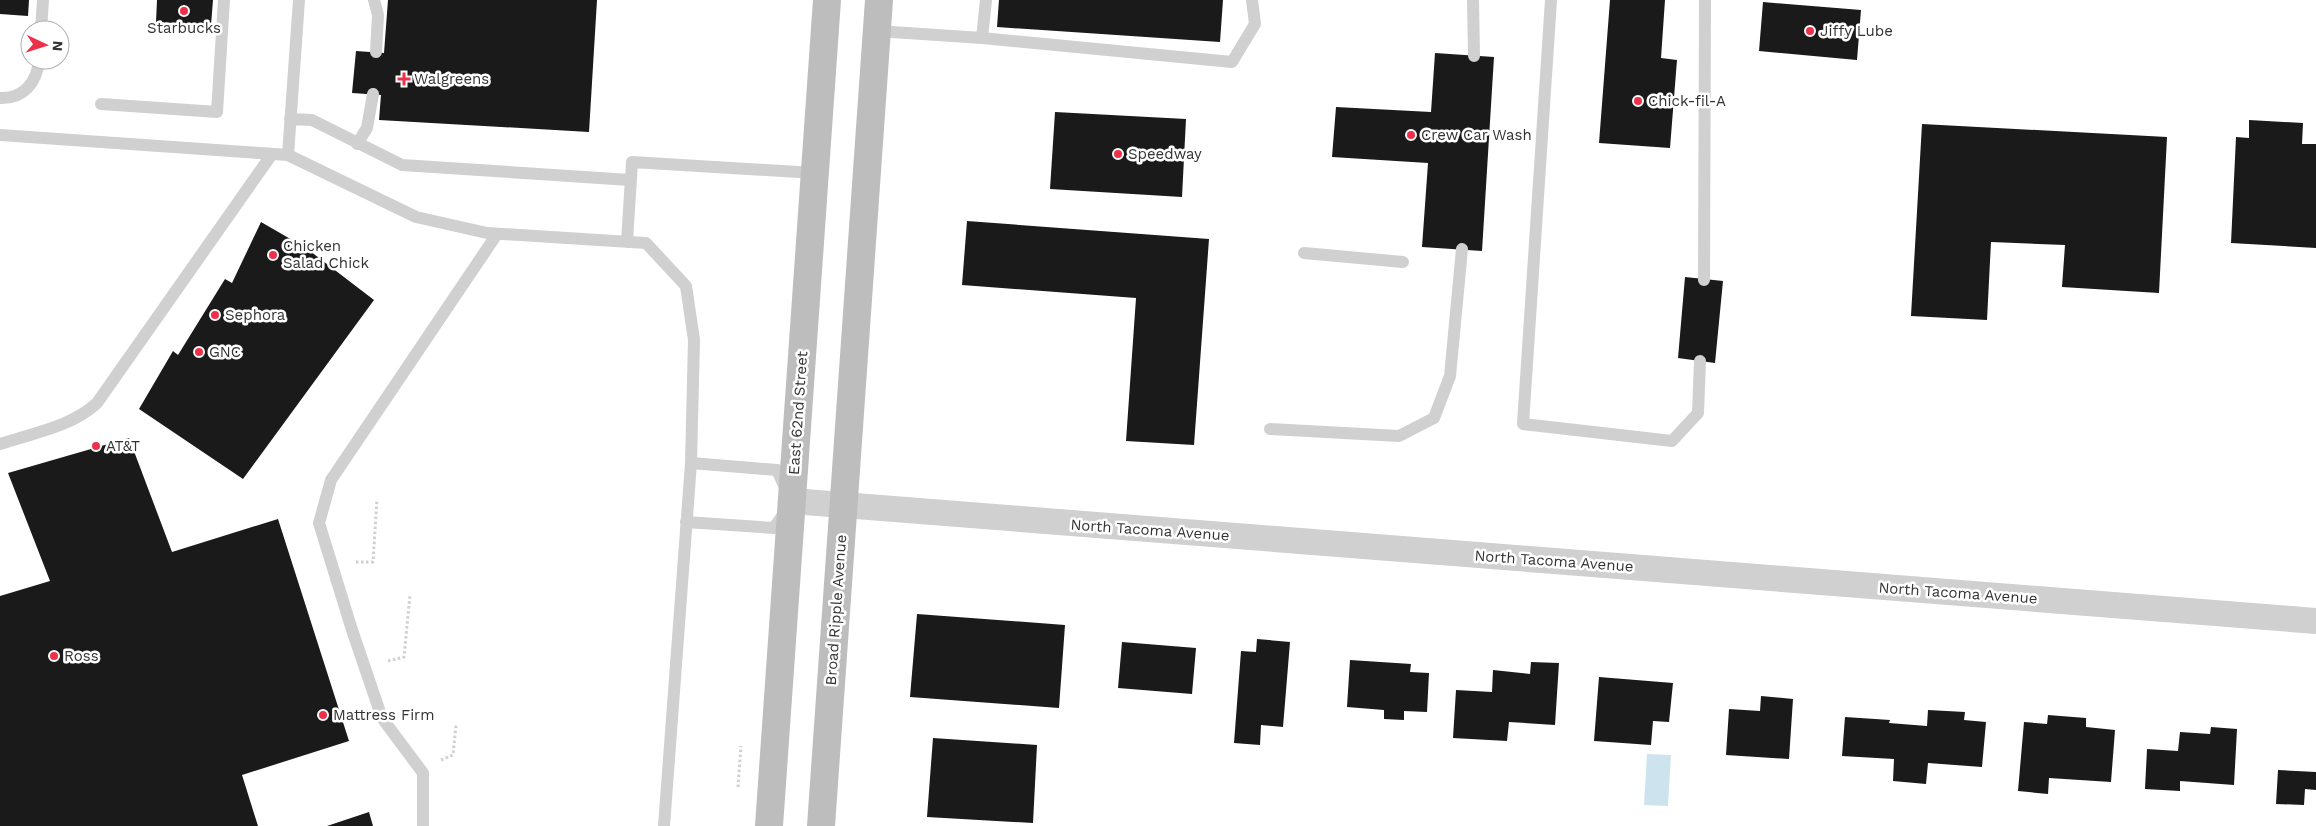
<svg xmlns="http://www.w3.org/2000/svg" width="2316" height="826" font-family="'Work Sans',sans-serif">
<rect width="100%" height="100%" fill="#fff"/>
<path fill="#cde4ef" d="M1647,754L1671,755L1668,806L1644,805Z"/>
<path fill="#1a1a1a" d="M0,0H29L28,16L0,14Z
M157,0H213L211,25L156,22Z
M388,0H597L589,132L379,120L381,95L352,93L356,51L384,53Z
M999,0H1223L1220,42L997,27Z
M1610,0H1665L1661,58L1677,60L1670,148L1599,143Z
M1763,2L1861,10L1857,60L1759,51Z
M1435,53L1494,57L1482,251L1422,247L1428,163L1332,157L1336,107L1431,112Z
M1055,112L1186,119L1182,197L1050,189Z
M2249,120L2303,123L2302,144H2316V248L2231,243L2236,137L2249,138Z
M1922,124L2167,137L2159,293L2062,287L2065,245L1991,242L1987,320L1911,316Z
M967,221L1209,239L1194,445L1126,441L1136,298L962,285Z
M261,222L306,248L374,300L243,479L139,409L173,351L178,355L225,279L232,283Z
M1685,277L1723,281L1715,363L1678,358Z
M129,438L172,552L278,519L349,741L242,775L258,826H0V596L50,581L8,473Z
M917,614L1065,625L1059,708L910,697Z
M1257,639L1290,642L1283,727L1261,725L1260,745L1234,743L1241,651L1256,652Z
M1122,642L1196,648L1192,694L1118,688Z
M1350,660L1411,664L1410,672L1429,673L1427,712L1404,711V720L1384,719V710L1347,707Z
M1531,662L1559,663L1555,725L1509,722L1507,741L1453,738L1456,690L1492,692L1493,670L1530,674Z
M1599,677L1673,683L1669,722L1653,721L1651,745L1594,741Z
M1761,696L1793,699L1789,759L1726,755L1729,709L1760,711Z
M1928,710L1965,712L1964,720L1986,722L1982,767L1928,763L1926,784L1893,781L1894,759L1842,756L1845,717L1890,720L1889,723L1927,726Z
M2048,715L2086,718V727L2115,730L2111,782L2049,778L2048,794L2018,791L2024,722L2047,724Z
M2211,727L2237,729L2234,785L2180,781V791L2145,789L2147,749L2178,751L2180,732L2210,734Z
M933,738L1037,745L1033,823L927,817Z
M2278,770L2316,772V790L2305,789L2304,805L2276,804Z
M369,812L373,826H327Z"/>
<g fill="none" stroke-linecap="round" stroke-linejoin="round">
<path stroke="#d0d0d0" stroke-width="3" stroke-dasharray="2.5 2.5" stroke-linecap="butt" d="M356,562H373L377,499
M388,661L404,657L410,595
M441,760L453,755L456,725
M738,787L741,746"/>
<path stroke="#d0d0d0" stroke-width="12" d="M374,0L378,15L376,52
M1473,0L1474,56
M1551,0L1523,424L1672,441L1698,413L1700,361
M41,30L43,0
M877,31L982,38L986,0
M982,38L1232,62L1255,24L1252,0
M0,98C23,99 37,83 39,60
M101,104L217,112L224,0
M290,119L312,120L402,165L630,180
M0,135L288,155L416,217L487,233L646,243L686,286L694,340L691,463L664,826
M357,144L367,128L373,94
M288,155L299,0
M627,242L632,162L815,173
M1304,253L1403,262
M1704,280L1705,0
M1270,429L1399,436L1434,418L1450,376L1462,249
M0,444C33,433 71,427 97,403L272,154
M691,463L777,470L787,492
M686,522L774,528L785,512
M423,826V773L382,718L352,630L319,523L331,480L497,234"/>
<path stroke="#d0d0d0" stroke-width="26" d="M792,501L2316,621"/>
<path stroke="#bdbdbd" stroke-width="28" d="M769,826L827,0
M821,826L879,0"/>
</g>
<g fill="#ee314b" stroke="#fff" stroke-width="2">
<circle cx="184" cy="11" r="5"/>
<circle cx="1810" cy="31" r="5"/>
<path d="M401.5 71.5h5v5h5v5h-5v5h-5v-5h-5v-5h5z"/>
<circle cx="1638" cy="101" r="5"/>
<circle cx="1411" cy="135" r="5"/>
<circle cx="1118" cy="154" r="5"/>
<circle cx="273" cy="255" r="5"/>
<circle cx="215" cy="315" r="5"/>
<circle cx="199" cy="352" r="5"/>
<circle cx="96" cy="446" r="5"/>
<circle cx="54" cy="656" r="5"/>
<circle cx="323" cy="715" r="5"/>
</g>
<g text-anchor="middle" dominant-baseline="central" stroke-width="5" stroke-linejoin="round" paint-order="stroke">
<g font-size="15" fill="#333" stroke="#fff" text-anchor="start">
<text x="184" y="28" text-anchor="middle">Starbucks</text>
<text x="1820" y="31">Jiffy Lube</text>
<text x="414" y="79">Walgreens</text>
<text x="1648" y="101">Chick-fil-A</text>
<text x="1421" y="135">Crew Car Wash</text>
<text x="1128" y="154">Speedway</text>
<text x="283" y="246">Chicken<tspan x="283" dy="17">Salad Chick</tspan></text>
<text x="225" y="315">Sephora</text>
<text x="209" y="352">GNC</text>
<text x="106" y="446">AT&amp;T</text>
<text x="64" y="656">Ross</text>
<text x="333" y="715">Mattress Firm</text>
</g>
<g font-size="15" fill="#333" stroke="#fff">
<text transform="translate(798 413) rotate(-86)">East 62nd Street</text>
<text transform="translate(1150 530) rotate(4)">North Tacoma Avenue</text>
<text transform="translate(1554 561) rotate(4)">North Tacoma Avenue</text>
<text transform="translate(1958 593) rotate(4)">North Tacoma Avenue</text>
<text transform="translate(836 610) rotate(-86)">Broad Ripple Avenue</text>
</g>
</g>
<g transform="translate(45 45) rotate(94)"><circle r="24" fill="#ffffff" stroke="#adadad"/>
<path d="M0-4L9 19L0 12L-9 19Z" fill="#ee314b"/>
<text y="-8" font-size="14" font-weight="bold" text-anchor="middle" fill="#333333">N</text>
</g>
</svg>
